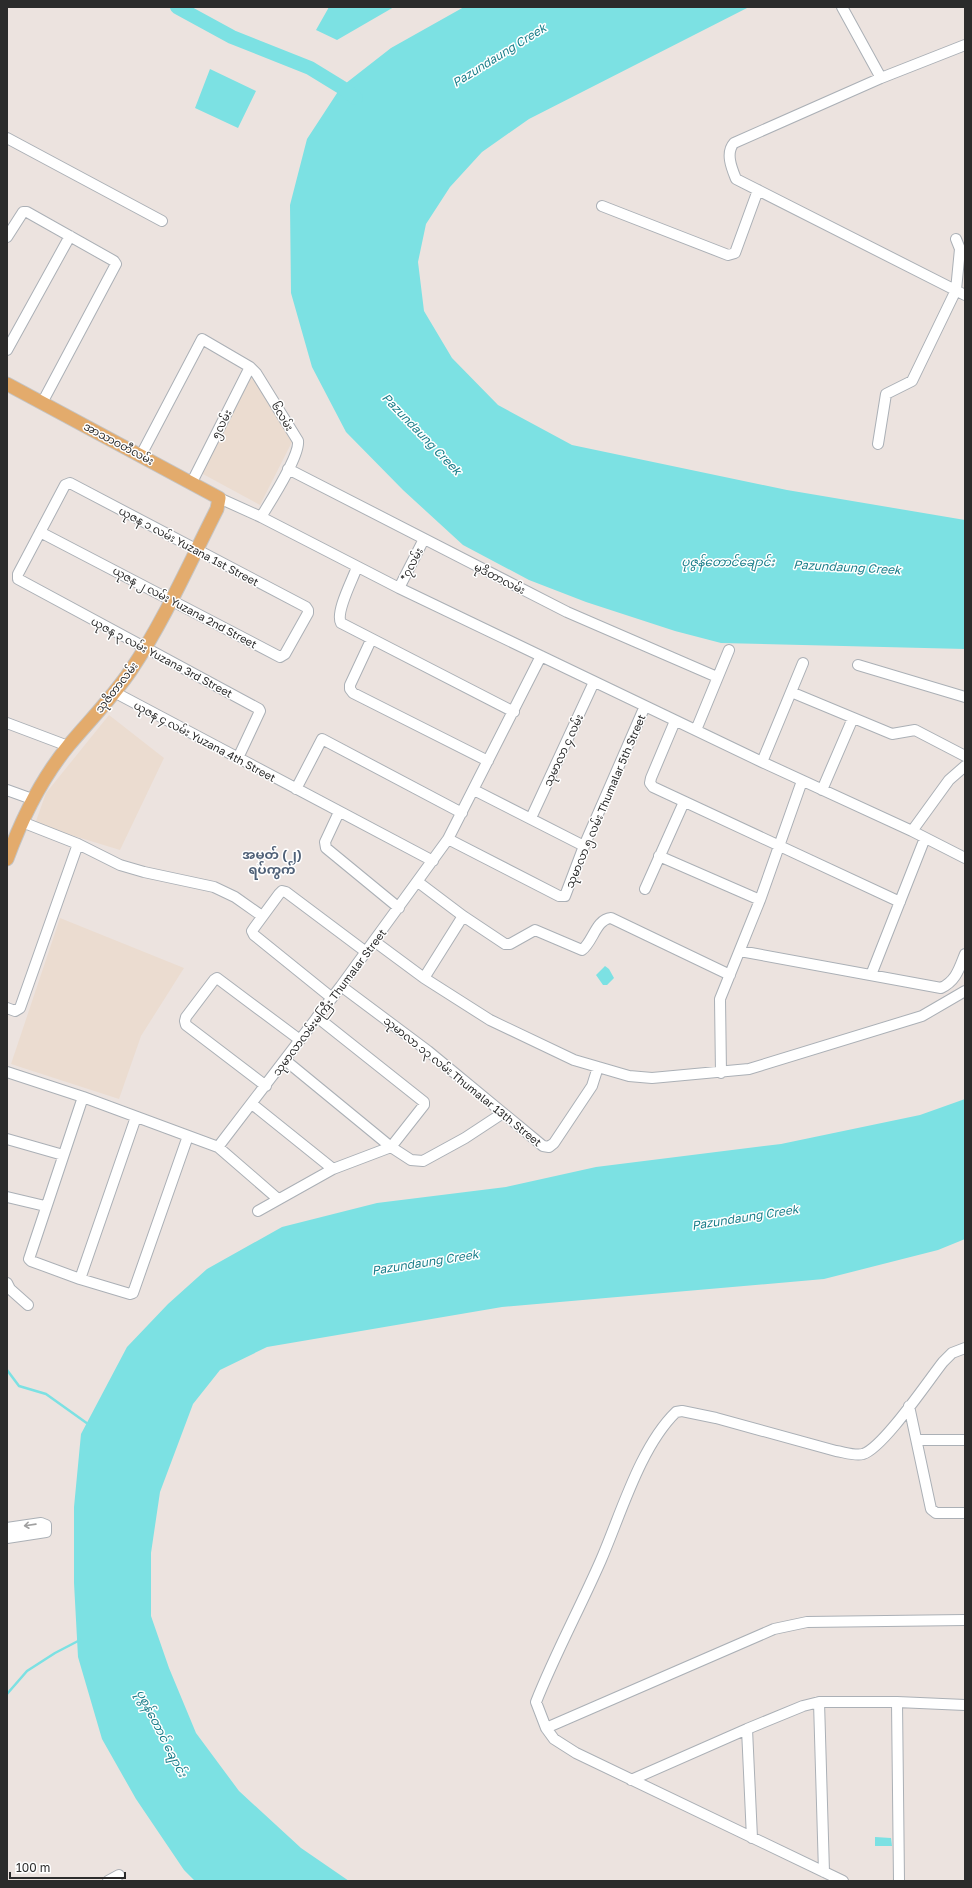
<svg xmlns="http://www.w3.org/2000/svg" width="972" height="1888" font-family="'Golos Text','Noto Sans Myanmar',sans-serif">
<rect width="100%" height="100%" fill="#ece3df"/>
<path fill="#ebdcd0" d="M253,374L294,438L260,505L201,473Z
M109,715L164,758L120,850L35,824L46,793Z
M60,918L184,968L141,1036L119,1099L11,1064Z"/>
<path fill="#7ce1e3" d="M329,7H394L337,40L316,30Z
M464,7H749L529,119L482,152L450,187L426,224L418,262L424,311L452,358L498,405L572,445L787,490L965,520V649L721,643L675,631L586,602L529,580L463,545L403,490L346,432L312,367L291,293L290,205L307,139L341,87L391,48Z
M210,69L256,91L238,128L195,108Z
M605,966L609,969L614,978L607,985H603L596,975Z
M965,1099V1239L938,1250L824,1279L502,1307L267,1347L220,1370L193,1404L160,1492L151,1553V1616L169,1668L196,1733L239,1791L301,1848L349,1881H195L184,1870L136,1799L102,1739L78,1657L74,1583V1507L81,1434L127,1347L168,1304L207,1269L282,1227L377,1203L506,1187L596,1167L781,1144L920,1115Z
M875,1837L891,1838L892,1846H875Z"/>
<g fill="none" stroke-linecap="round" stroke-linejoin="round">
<path stroke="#7ce1e3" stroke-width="2.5" d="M7,1370L19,1386L46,1394L88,1424
M7,1694L27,1671L55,1653L80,1640"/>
<path stroke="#7ce1e3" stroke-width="14" d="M177,7L232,37L310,68L341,87L356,98"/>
<defs>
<path id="minor" d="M842,7L881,78
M965,45L881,78L734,143C725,153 732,169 736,179L965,295
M7,138L162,221
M602,206L728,255L735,253L758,190
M7,237L23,212H27L114,261L116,264L42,403
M7,350L70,236
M878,444L886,394L912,381L956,290L960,249L956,239
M141,455L202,339L250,367L256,373L298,441C300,456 270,502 261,517
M288,469L567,612L717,677
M192,482L250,367
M219,498L261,517L399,588L762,762L912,831L965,858
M40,532L280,657L285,654L308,613V610L306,607L70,483L65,485L18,574V579L259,709L260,711L238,758
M357,567C353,579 335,612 341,623L514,712
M399,588L424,539
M371,640L350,685V689L353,693L488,761
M858,665L965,697
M114,692L433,861
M791,692L892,734L915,730L965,756
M675,721L651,778L650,783L653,787L900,902
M7,723L68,746
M696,730L729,650
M762,762L803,663
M296,789L322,739L462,813
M7,790L32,799
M474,790L584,846
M822,790L853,718
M339,812L325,842L326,848L399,908
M531,818L594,682
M22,822L78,844L120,865L144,872L214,887L235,897L262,916
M912,831L949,780L965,766
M448,839L559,896H565L584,846L645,706
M659,856L760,900
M418,882L463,916L505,944H510L535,930L582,950C593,942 596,919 611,918L730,975
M645,889L684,802
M374,941L424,978L490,1020L574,1060L629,1076L652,1078L749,1069L922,1016L965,991
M740,951L941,988C956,981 959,969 965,954
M871,975L925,838
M424,978L463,916
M341,986L428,1051L543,1146L549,1147L554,1143L592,1086L598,1067
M332,998L254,935L252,931L254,928L279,894L282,891L286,892L366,952
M7,1008L15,1011L20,1008L78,844
M317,1017L424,1102V1105L391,1147
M285,1060L391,1147L411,1160L423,1161L465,1138L503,1113
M7,1072L83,1097L218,1147L341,986L448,839L541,656
M721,1073L720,999L760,900L802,781
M266,1086L186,1025L185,1021L186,1017L214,980L217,978L221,981L300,1040
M83,1097L29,1259L31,1261L80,1279L130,1294L133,1293L188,1136
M252,1104L333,1169
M7,1139L63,1155
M218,1147L278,1199
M7,1197L45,1206
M258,1211L333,1169L391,1147
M80,1279L136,1117
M7,1283L10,1289L28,1305
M909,1406L931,1509L936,1513H965
M918,1440H965
M7,1528L41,1523L46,1525V1532L7,1538
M819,1702L824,1872
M897,1702L899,1881
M546,1728L774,1629L807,1622L965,1620
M747,1729L752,1838
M631,1780L747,1729L803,1706L819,1702H897L965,1705
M108,1881L119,1875
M843,1881L576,1753L554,1739L546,1728L536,1702C555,1654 580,1608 601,1560C621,1514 640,1447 676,1412L682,1411L716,1418L836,1451C844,1452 854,1456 863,1454C883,1448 928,1381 943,1362L952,1353L965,1348"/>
<path id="major" d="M7,384L219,498L217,509C190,562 164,621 131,670C113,697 90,720 69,745C41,779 22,818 7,859"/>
</defs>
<use href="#minor" stroke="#abb0b6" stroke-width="12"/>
<use href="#major" stroke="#c4c4c4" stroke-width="15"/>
<use href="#minor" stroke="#fff" stroke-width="10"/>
<use href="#major" stroke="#e3ab6c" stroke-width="13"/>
</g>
<defs><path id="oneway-shaft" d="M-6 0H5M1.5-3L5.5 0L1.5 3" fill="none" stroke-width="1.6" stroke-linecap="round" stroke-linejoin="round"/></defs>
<use stroke="#a0a0a0" href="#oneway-shaft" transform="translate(30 1525) rotate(172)"/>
<g text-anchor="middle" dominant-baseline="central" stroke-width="3" stroke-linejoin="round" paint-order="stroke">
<g font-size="11" fill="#2b2b2b" stroke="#fff">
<text transform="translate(283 416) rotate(59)">၆လမ်း</text>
<text transform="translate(221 424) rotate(-63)">၅လမ်း</text>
<text transform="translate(119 443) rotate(28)">အာသာဝတီလမ်း</text>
<text transform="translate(189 546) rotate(28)">ယုဇန ၁ လမ်း Yuzana 1st Street</text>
<text transform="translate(411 564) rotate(-62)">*၇လမ်း</text>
<text transform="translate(500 578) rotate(27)">မုဒိတာလမ်း</text>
<text transform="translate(185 607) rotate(28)">ယုဇန ၂ လမ်း Yuzana 2nd Street</text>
<text transform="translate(162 657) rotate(28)">ယုဇန ၃ လမ်း Yuzana 3rd Street</text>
<text transform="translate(116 687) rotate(-52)">သုဇိတာလမ်း</text>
<text transform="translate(205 741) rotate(28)">ယုဇန ၄ လမ်း Yuzana 4th Street</text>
<text transform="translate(563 750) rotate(-65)">သုမာလာ ၄ လမ်း</text>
<text transform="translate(605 801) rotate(-67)">သုမာလာ ၅ လမ်း Thumalar 5th Street</text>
<text transform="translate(329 1002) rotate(-53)">သုမာလာလမ်းမကြီး Thumalar Street</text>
<text transform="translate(463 1081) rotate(39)">သုမာလာ ၁၃ လမ်း Thumalar 13th Street</text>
</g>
<g font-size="12" font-style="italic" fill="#1a7e8a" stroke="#fff">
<text transform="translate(499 55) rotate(-32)">Pazundaung Creek</text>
<text transform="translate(422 434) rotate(46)">Pazundaung Creek</text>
<text x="728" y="561">ပုဇွန်တောင်ချောင်း</text>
<text transform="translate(847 567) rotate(3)">Pazundaung Creek</text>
<text transform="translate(745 1217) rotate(-9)">Pazundaung Creek</text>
<text transform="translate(425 1262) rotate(-9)">Pazundaung Creek</text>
<text transform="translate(162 1733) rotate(63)">ပုစွန်တောင် ချောင်း</text>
</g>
<g font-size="13" font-weight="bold" fill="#506178" stroke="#fff">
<text x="272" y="854">အမှတ် (၂)<tspan x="272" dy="15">ရပ်ကွက်</tspan></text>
</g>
</g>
<rect width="972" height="1888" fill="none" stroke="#2b2b2b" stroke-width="16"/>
<path d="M10 1872v6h115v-6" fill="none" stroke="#2b2b2b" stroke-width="2"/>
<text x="16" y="1872" font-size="12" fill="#2b2b2b" stroke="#ffffff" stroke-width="3" paint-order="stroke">100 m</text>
</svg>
